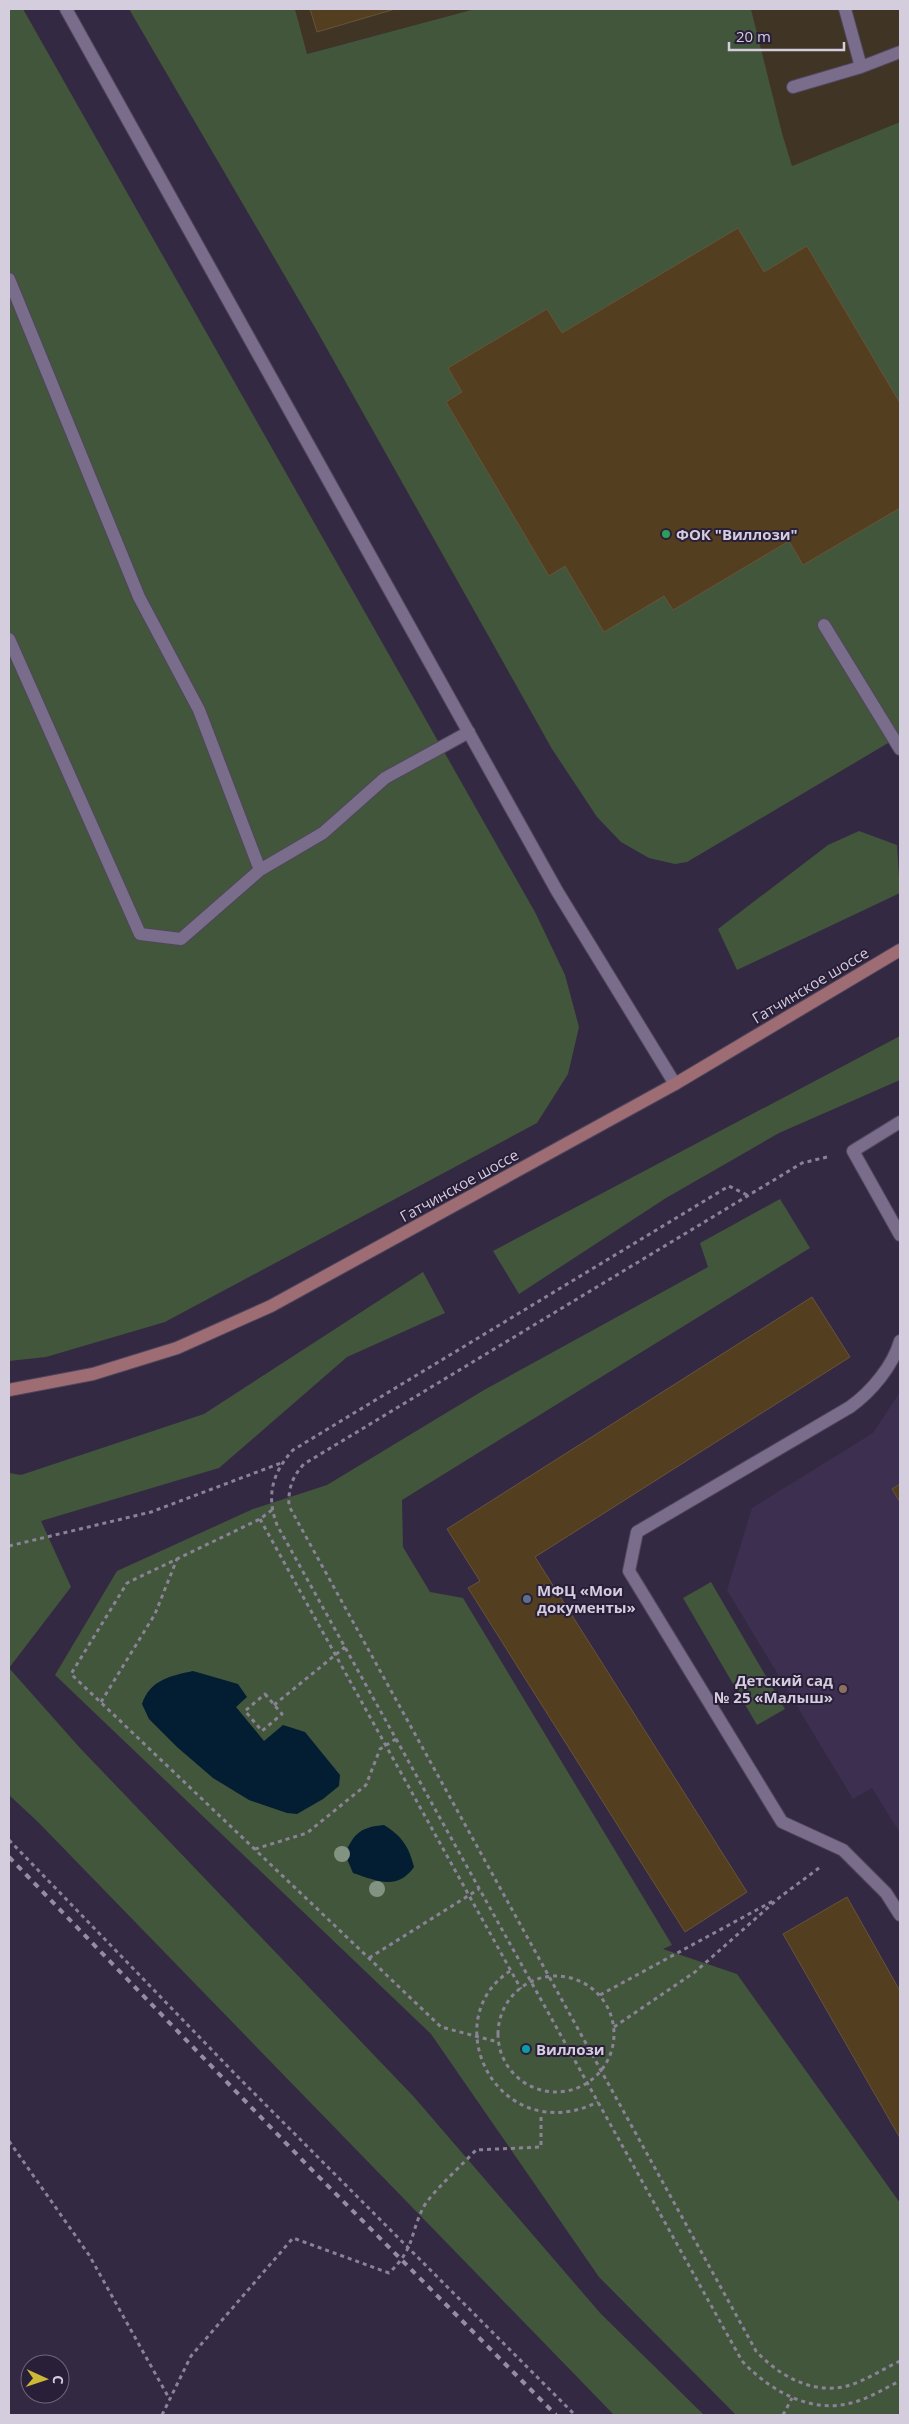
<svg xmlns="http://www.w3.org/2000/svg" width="909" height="2424" font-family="'Open Sans',sans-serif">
<rect width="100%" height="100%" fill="#342943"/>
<path fill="#3d2f4f" d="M900,1392V1833L872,1788L853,1799L727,1590L752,1508L873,1433Z"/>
<path fill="#403425" d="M295,9H475L306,54Z
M751,9H900V122L792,166L782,133Z"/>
<path fill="#42563b" d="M9,9H23L536,914L565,975L579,1027L568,1074L537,1123L165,1322L46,1357L9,1361Z
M129,9H295L307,54L475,9H751L782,133L792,166L900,122V736L687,862L675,864L649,858L621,842L597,817L552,749L317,331Z
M859,831L897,845L900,893L737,970L718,929L828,845Z
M900,1036V1080L779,1133L666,1198L519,1294L493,1251Z
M780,1199L810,1248L402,1500L403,1547L430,1592L463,1598L672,1945L663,1949L737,1974L900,2203V2415H736L599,2277L431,2034L55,1675L117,1571L253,1509L327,1485L484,1390L708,1267L700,1243Z
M423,1272L445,1313L347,1357L219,1468L41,1521L71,1587L9,1668L80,1748L414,2097L601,2314L704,2415H614L38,1822L9,1795V1473L21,1475L204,1414Z
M711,1582L785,1709L757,1725L683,1598Z"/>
<path fill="#031d33" d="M193,1671L238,1684L247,1697L236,1707L264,1741L283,1725L305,1732L340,1775L339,1786L323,1799L297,1814L287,1813L249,1800L213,1778L177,1747L149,1719L142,1704C150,1680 170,1676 193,1671Z
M384,1825C402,1836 409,1847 414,1867C397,1891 377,1881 353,1873L345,1854C354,1833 361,1827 384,1825Z"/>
<path fill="#533e20" stroke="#675439" d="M310,9H395L317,32Z
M738,228L764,272L807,246L900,403V508L803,565L789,541L673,610L664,596L604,632L565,566L549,576L446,402L462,392L448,368L547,309L562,333Z
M812,1297L850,1357L535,1557L747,1892L685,1932L468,1588L480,1581L447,1529Z
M900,1484V1502L892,1489Z
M847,1897L900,1991V2138L783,1934Z"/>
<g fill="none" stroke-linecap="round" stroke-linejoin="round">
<defs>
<path id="service" d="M845,9L861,67
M793,87L861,67L900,52
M9,279L139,597L199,710L260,870
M824,625L900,749
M9,639L140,934L181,939L260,870L323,833L385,778L469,732
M900,1122L853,1151L900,1235
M900,1341C893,1366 871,1392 850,1407L637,1532L629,1571L782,1822L843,1850L886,1893L900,1915"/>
<path id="tertiary" d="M66,9L557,891L675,1084"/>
<path id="secondary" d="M9,1390L93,1374L177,1348L271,1306L675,1084L900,950"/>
</defs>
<use href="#service" stroke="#50465c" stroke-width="14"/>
<use href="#tertiary" stroke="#50465c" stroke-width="14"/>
<use href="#secondary" stroke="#50465c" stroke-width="14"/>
<path stroke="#8a8297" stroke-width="3" stroke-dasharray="4 4" stroke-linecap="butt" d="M827,1157L802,1163L304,1464C292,1477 288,1489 289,1506L756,2351C778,2375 812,2395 847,2386C865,2381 883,2369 900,2361
M747,1195L729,1186L293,1450C272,1473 266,1496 277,1525L742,2361C769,2390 810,2414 851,2403C868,2399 885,2388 900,2381
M272,1510L260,1519L127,1583L71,1674L441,2027L498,2042
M260,1519L521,1989
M9,1546L151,1512L281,1463
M265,1694L282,1714L262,1731L245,1711Z
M101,1702L155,1614L177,1559
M274,1705L345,1647
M9,1840L237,2076L575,2415
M255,1849L307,1833L366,1785L380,1749L396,1739
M369,1958L479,1889
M510,1971C434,2021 499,2150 598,2102
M498 2034a58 58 0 1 1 116 0a58 58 0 1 1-116 0Z
M600,1995L773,1901
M614,2027L695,1972L780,1897L819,1868
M9,2141L89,2255L170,2400
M162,2415L191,2356L293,2238L389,2273C415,2248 409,2237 423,2208C430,2194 464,2163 476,2150L541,2147V2113
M783,2415L792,2398"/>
<use href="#service" stroke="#796d8b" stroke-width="12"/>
<use href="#tertiary" stroke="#796d8b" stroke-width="12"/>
<use href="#secondary" stroke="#9e6d74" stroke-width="12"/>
<path stroke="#968da2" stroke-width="4" stroke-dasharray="6 6" stroke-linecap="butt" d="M9,1857L311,2169L556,2415"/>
</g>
<g fill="#829381">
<circle cx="342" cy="1854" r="8"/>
<circle cx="377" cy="1889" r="8"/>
</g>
<circle fill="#2e9e5b" stroke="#2a1f38" stroke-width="2" cx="666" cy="534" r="5"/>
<circle fill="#5c6f8a" stroke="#2a1f38" stroke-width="2" cx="527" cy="1599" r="5"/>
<circle fill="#8d6e63" stroke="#2a1f38" stroke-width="2" cx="843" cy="1689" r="5"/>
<circle fill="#0f9aa8" stroke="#2a1f38" stroke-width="2" cx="526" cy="2049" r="5"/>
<g text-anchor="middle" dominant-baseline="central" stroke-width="4" stroke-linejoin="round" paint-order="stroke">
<g font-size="15" font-weight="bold" fill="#d4cdde" stroke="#2a1f38" text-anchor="start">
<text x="676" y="534">ФОК "Виллози"</text>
<text x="537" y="1590">МФЦ «Мои<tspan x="537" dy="17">документы»</tspan></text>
<text x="833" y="1680" text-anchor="end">Детский сад<tspan x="833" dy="17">№ 25 «Малыш»</tspan></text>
<text x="536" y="2049">Виллози</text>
</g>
<g font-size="15" fill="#d4cdde" stroke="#2a1f38">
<text transform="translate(810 985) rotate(-31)">Гатчинское шоссе</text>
<text transform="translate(459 1185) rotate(-29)">Гатчинское шоссе</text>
</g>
</g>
<rect width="909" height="2424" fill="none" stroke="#d4cdde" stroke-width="20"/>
<g transform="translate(45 2379) rotate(93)"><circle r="24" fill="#2a1f38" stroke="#6e657a"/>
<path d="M0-4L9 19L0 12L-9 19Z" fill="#cdb938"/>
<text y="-8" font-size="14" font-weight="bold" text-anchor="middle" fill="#d4cdde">С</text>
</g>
<path d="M729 42v8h115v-8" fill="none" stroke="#d4cdde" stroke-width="2.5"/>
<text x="736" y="42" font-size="15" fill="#d4cdde" stroke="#2a1f38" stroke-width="4" paint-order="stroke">20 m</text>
</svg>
